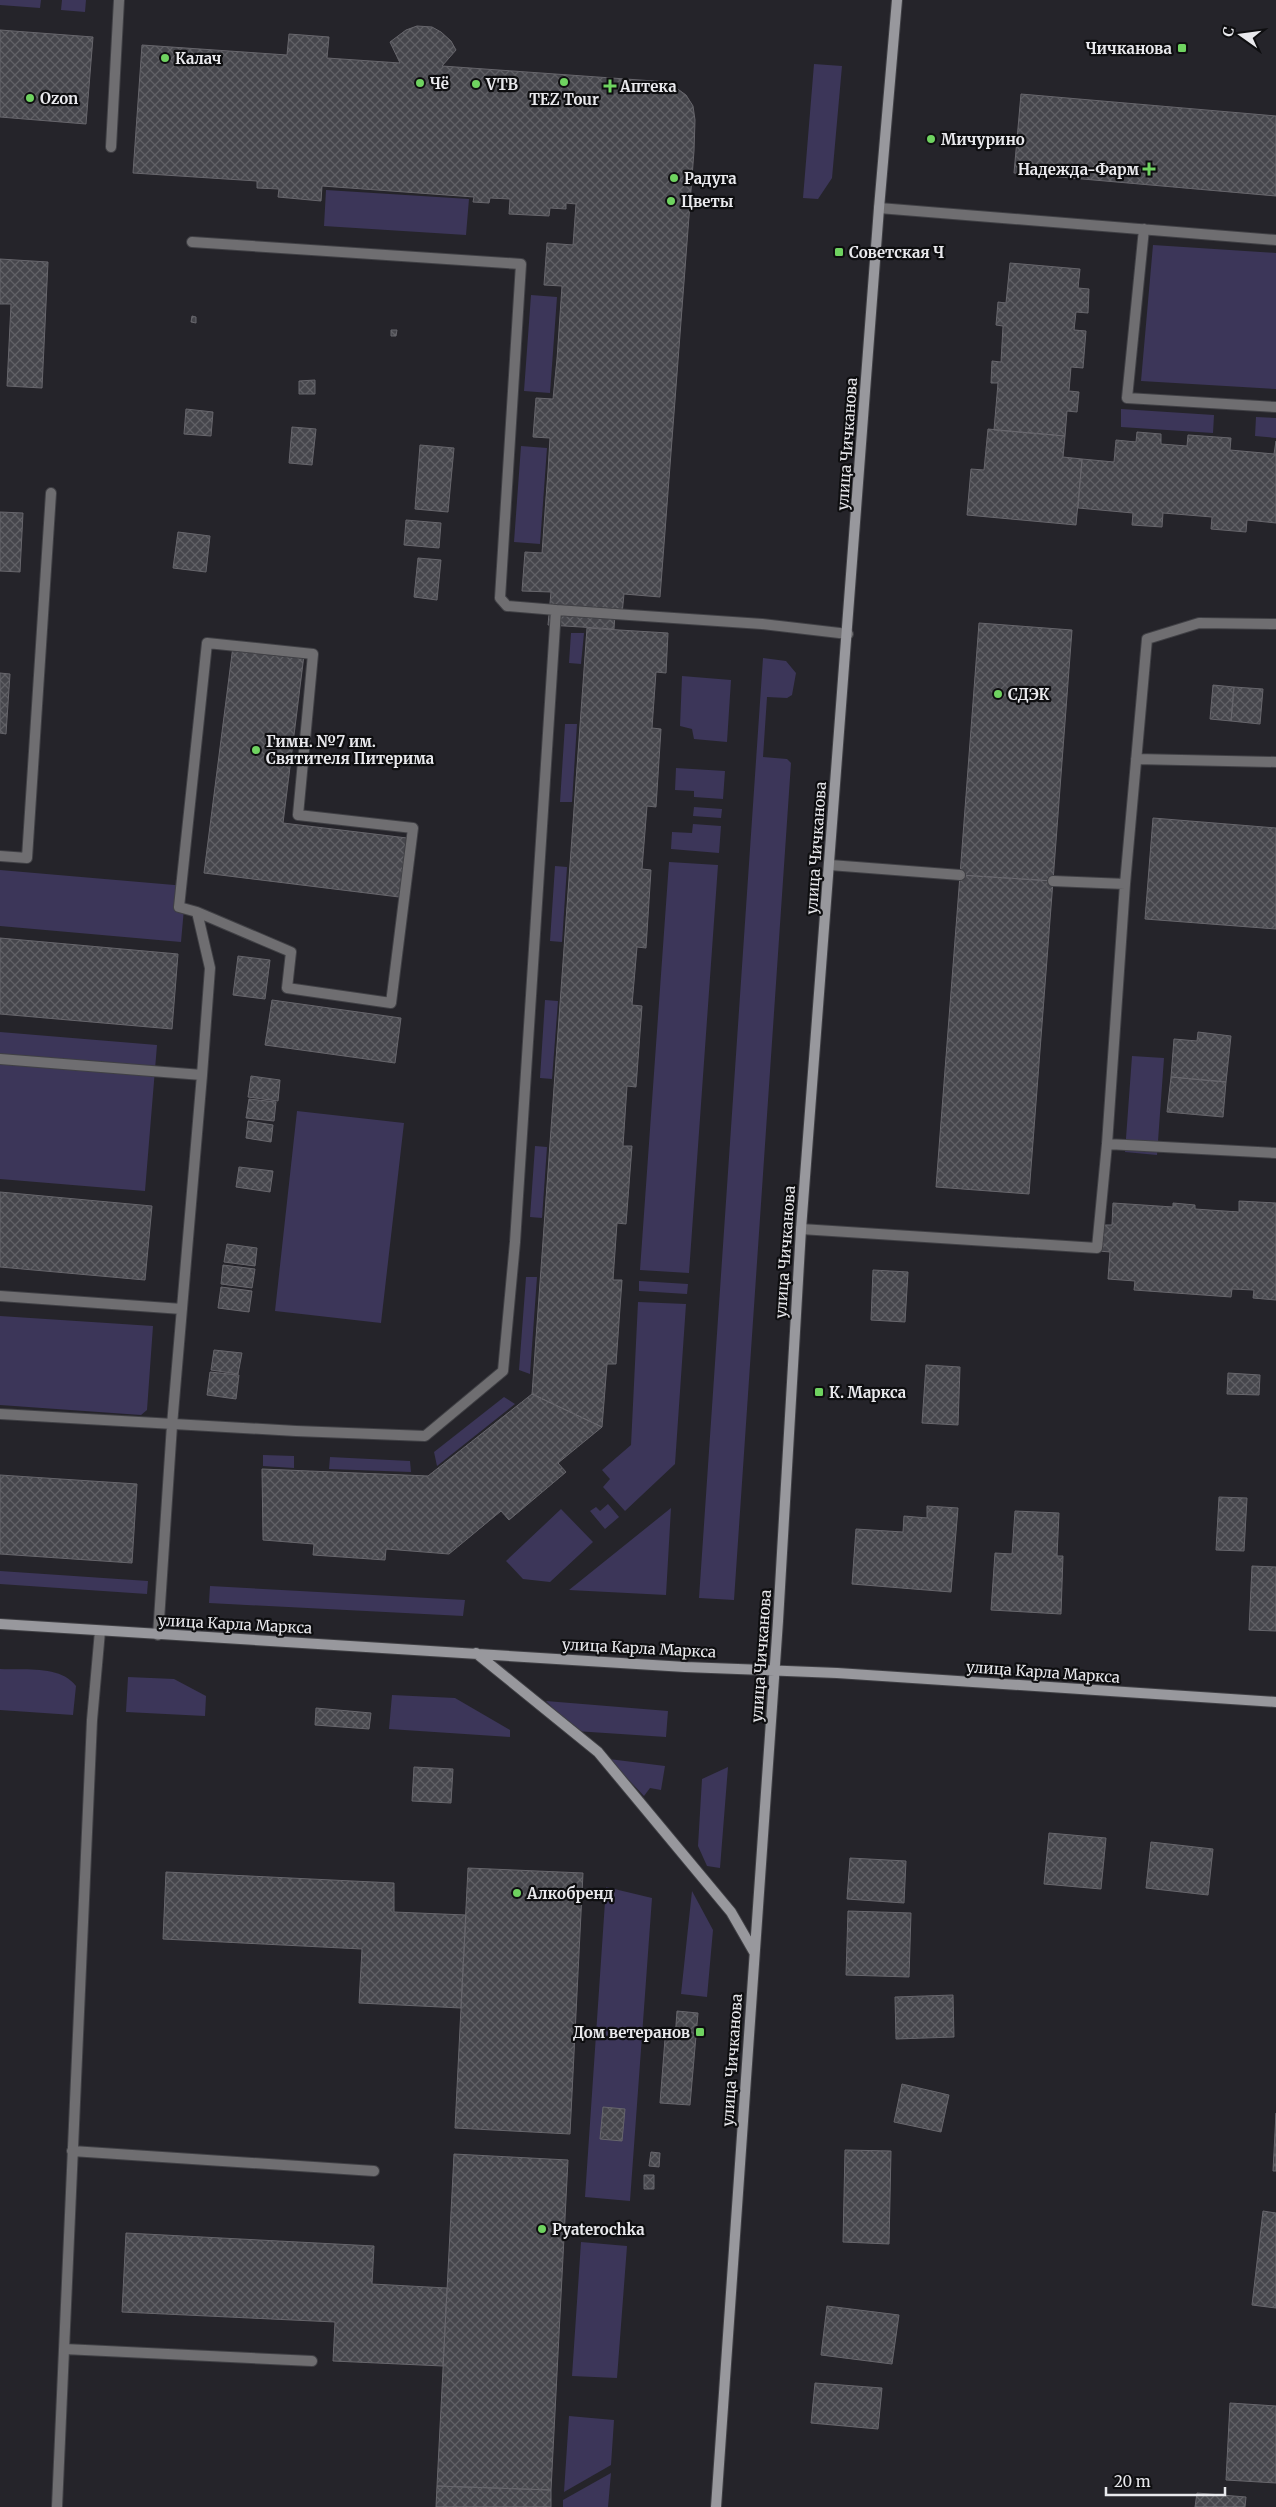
<svg xmlns="http://www.w3.org/2000/svg" width="1276" height="2507" font-family="Merriweather,serif">
<defs>
<pattern id="building-cross-hatch" width="8" height="8" patternUnits="userSpaceOnUse" patternTransform="scale(1.25)"><rect width="8" height="8" fill="#46464c"/><path d="M0 0l8 8M0 8l8-8" fill="none" stroke="#616166"/></pattern>
</defs>
<rect width="100%" height="100%" fill="#25242a"/>
<path fill="#3c3659" d="M0,0H41L40,8L0,5Z
M62,0H86L85,12L61,10Z
M814,64L842,66L832,178L818,199L803,198Z
M326,190L469,199L466,235L324,226Z
M1153,245L1276,253V389L1141,381Z
M531,295L557,297L550,393L524,391Z
M1121,409L1214,415L1213,433L1121,427Z
M1256,417L1276,418V438L1255,436Z
M521,446L547,448L540,544L514,542Z
M571,633H584L581,664L569,663Z
M763,658L786,661L796,673L792,695L787,698L767,697L763,757L787,759L791,763L734,1600L699,1598Z
M682,676L731,680L727,742L694,739L692,729L680,726Z
M565,724H577L572,802H560Z
M676,768L725,771L723,799L694,797V791L675,790Z
M694,807L722,809L721,818L693,816Z
M693,824L721,826L719,853L671,849L672,832L692,833Z
M669,862L718,865L689,1273L640,1270Z
M555,866L567,867L562,942L550,941Z
M0,870L186,886L181,942L0,926Z
M545,1000L558,1001L552,1079L540,1078Z
M0,1032L157,1045L145,1191L0,1179Z
M1132,1056L1164,1058L1157,1155L1125,1152Z
M297,1111L404,1123L381,1323L275,1311Z
M535,1146L547,1147L542,1218L530,1217Z
M526,1277H537L530,1374L519,1370Z
M639,1281L688,1284L687,1294L639,1291Z
M638,1302L686,1304L675,1464L625,1511L603,1487L610,1479L602,1470L631,1445Z
M0,1316L153,1326L147,1410L141,1415L0,1405Z
M504,1397L515,1404L437,1466L434,1452Z
M263,1455L294,1456V1468L263,1466Z
M330,1457L410,1461L411,1472L329,1469Z
M608,1504L619,1517L605,1529L590,1511L596,1507L600,1511Z
M671,1508L666,1595L569,1590Z
M561,1509L593,1542L550,1582L523,1579L506,1561Z
M0,1571L148,1581L147,1594L0,1584Z
M210,1586L465,1600L463,1616L209,1603Z
M0,1669C23,1670 61,1665 76,1686L73,1715L0,1710Z
M128,1677L174,1679L206,1696L205,1716L126,1712Z
M392,1695L455,1698L510,1730V1737L389,1729Z
M546,1701L668,1711L666,1737L575,1731Z
M609,1759L665,1766L661,1790L650,1788L644,1796Z
M728,1767L720,1868L707,1866L698,1846L702,1779Z
M606,1887L652,1898L630,2201L585,2197Z
M692,1891L713,1930L707,1997L681,1994Z
M581,2242L627,2246L617,2378L572,2376Z
M569,2416L614,2420L611,2465L564,2492Z
M611,2473L608,2507H563V2500Z"/>
<path fill="url(#building-cross-hatch)" stroke="#67666c" d="M417,26L432,27L441,32L451,41L456,50L442,66L668,82L686,95L693,106L695,120L694,151L660,597L624,594L622,614H615L614,629L548,625L551,592L522,591L525,552L542,553L548,471L550,438L533,437L536,398L553,399L557,359L562,286L544,285L547,243L573,245L576,204L566,203V209L550,208L549,216L509,214L510,199L490,198L489,203L473,202L474,197L322,186L321,201L278,197L279,189L257,188V181L133,173L142,45L287,55L289,34L329,37L327,58L400,63L390,42L406,30Z
M0,30L93,37L86,124L0,117Z
M1021,94L1276,116V196L1014,173Z
M0,259L48,262L42,388L7,386L11,304H0Z
M1010,263L1080,269L1078,288L1089,289L1088,313L1076,312L1074,330L1086,331L1083,368L1071,367L1069,391L1079,392L1077,412L1067,411L1065,436L994,430L998,383H991L992,361L1001,362L1003,326L996,325L998,302L1006,303Z
M192,316L196,317V323L191,322Z
M391,330H397L396,336H391Z
M315,380V394H299V381Z
M186,409L213,412L211,436L184,434Z
M292,427L316,429L312,465L289,463Z
M988,429L1065,436L1063,457L1082,459L1076,525L967,515L971,469L984,470Z
M1137,432L1161,434V444L1187,446L1188,435L1231,438L1230,450L1274,454L1276,441V523L1247,520L1246,532L1211,529L1212,517L1163,513L1162,527L1132,525L1133,513L1078,508L1082,459L1114,462L1116,440L1136,442Z
M420,445L454,448L448,512L415,509Z
M0,512L23,513L20,572L0,571Z
M406,520L441,523L439,548L404,545Z
M178,532L210,536L206,572L173,568Z
M418,558L441,560L437,600L414,597Z
M979,623L1072,630L1053,881L960,875Z
M587,628L668,633L666,673L656,672L652,728L661,729L656,807L647,806L642,869L651,870L646,948L637,947L632,1005L642,1006L636,1087L627,1086L623,1146H632L626,1224L617,1223L613,1280H622L616,1364H607L602,1427L532,1394Z
M233,646L304,655L283,823L407,838L399,897L204,873Z
M0,673L10,674L6,734L0,733Z
M1213,685L1234,687L1231,721L1210,719Z
M1234,687L1263,689L1260,724L1231,721Z
M1153,818L1276,828V929L1145,919Z
M960,875L1053,881L1029,1194L936,1187Z
M0,938L178,954L172,1029L0,1014Z
M238,956L270,960L265,999L233,995Z
M272,1000L401,1018L395,1063L265,1045Z
M1198,1032L1231,1036L1226,1082L1171,1077L1174,1039L1197,1041Z
M251,1076L280,1080L278,1101L248,1097Z
M1171,1077L1226,1082L1223,1117L1167,1112Z
M249,1099L276,1102L274,1121L246,1118Z
M248,1121L273,1125L271,1142L246,1138Z
M239,1167L273,1171L270,1192L236,1187Z
M0,1192L152,1206L145,1280L0,1267Z
M1239,1201L1276,1203V1300L1253,1298L1254,1290L1232,1289L1231,1297L1134,1290L1135,1281L1108,1279L1110,1252L1099,1251L1101,1225H1112L1113,1203L1173,1207V1203L1195,1205V1209L1239,1212Z
M227,1244L257,1248L255,1266L224,1262Z
M223,1265L255,1269L252,1288L221,1284Z
M873,1270L908,1272L905,1322L871,1320Z
M221,1287L252,1291L249,1312L218,1308Z
M214,1350L242,1353L238,1374L211,1370Z
M926,1365L960,1367L958,1425L922,1423Z
M210,1372L239,1375L236,1399L207,1395Z
M1228,1373L1260,1375L1259,1395L1227,1394Z
M532,1394L602,1427L558,1463L566,1472L509,1520L501,1511L449,1554L386,1549L385,1560L313,1555L314,1544L263,1540L262,1469L428,1476Z
M0,1475L137,1484L132,1563L0,1554Z
M1219,1497L1247,1498L1244,1551L1216,1550Z
M927,1506L958,1508L951,1592L852,1584L856,1529L903,1532L904,1516L927,1518Z
M1015,1511L1059,1513L1057,1556H1063L1061,1614L991,1610L995,1553L1012,1554Z
M1252,1566L1276,1567V1631L1249,1630Z
M316,1708L371,1713L369,1729L315,1725Z
M414,1767L453,1769L451,1803L412,1801Z
M1049,1833L1106,1838L1101,1889L1044,1884Z
M1151,1842L1213,1849L1208,1895L1146,1888Z
M850,1858L906,1861L904,1903L847,1899Z
M468,1868L583,1873L570,2134L455,2128Z
M166,1872L394,1883V1912L466,1915L461,2008L359,2003L362,1949L163,1939Z
M848,1911L911,1913L909,1977L846,1975Z
M953,1995L954,2037L896,2039L895,1997Z
M677,2011L698,2013L690,2105L660,2103L665,2039H675Z
M902,2084L949,2095L941,2132L894,2122Z
M603,2107L625,2109L622,2141L600,2139Z
M1276,2113V2171H1273Z
M845,2150L891,2151L889,2244L843,2242Z
M651,2152L660,2153L659,2167L649,2166Z
M454,2154L568,2160L551,2490L437,2486Z
M644,2175H654V2189H644Z
M1263,2211L1276,2213V2308L1252,2305Z
M126,2233L374,2246L372,2284L447,2288L443,2366L333,2361L335,2322L122,2312Z
M827,2306L899,2315L892,2364L821,2355Z
M815,2383L882,2388L878,2429L811,2423Z
M1230,2403L1276,2406V2483L1226,2480Z
M437,2486L551,2490V2507H436Z
M1197,2493L1246,2497L1245,2507H1195Z"/>
<g fill="none" stroke-linecap="round" stroke-linejoin="round">
<defs>
<path id="lane" d="M111,147L119,0
M879,208L1276,240
M1144,229L1127,398L1276,407
M192,242L521,264L500,598L507,606L556,610
M207,643L313,654L298,815L413,828L391,1003L287,988L291,952L197,912L179,907Z
M1136,759L1276,762
M0,856L27,858L51,493
M830,865L960,875
M1053,881L1125,884
M197,912L210,968L202,1075
M0,1059L202,1075L172,1425L158,1635
M1107,1144L1276,1153
M801,1229L1097,1248L1107,1144L1125,884L1147,639L1199,623L1276,624
M0,1296L182,1309
M0,1414L296,1431L425,1436L503,1371L515,1242L556,610L762,624L848,634
M72,2151L374,2171
M64,2349L312,2361
M57,2507L92,1720L100,1631"/>
<path id="secondary" d="M0,1624L685,1667L837,1673L1276,1702
M476,1653L598,1752L731,1912L754,1952
M716,2507L778,1621L801,1229L879,208L897,0"/>
</defs>
<use href="#lane" stroke="#404045" stroke-width="12"/>
<use href="#secondary" stroke="#404045" stroke-width="12"/>
<use href="#lane" stroke="#6f6e71" stroke-width="10"/>
<use href="#secondary" stroke="#98989d" stroke-width="10"/>
</g>
<g fill="#6fd360" stroke="#0e0e10" stroke-width="2">
<rect x="1177" y="43" width="10" height="10" rx="2.5"/>
<circle cx="165" cy="58" r="5"/>
<circle cx="564" cy="82" r="5"/>
<circle cx="420" cy="83" r="5"/>
<circle cx="476" cy="84" r="5"/>
<path d="M607.5 78.5h5v5h5v5h-5v5h-5v-5h-5v-5h5z"/>
<circle cx="30" cy="98" r="5"/>
<circle cx="931" cy="139" r="5"/>
<path d="M1146.5 161.5h5v5h5v5h-5v5h-5v-5h-5v-5h5z"/>
<circle cx="674" cy="178" r="5"/>
<circle cx="671" cy="201" r="5"/>
<rect x="834" y="247" width="10" height="10" rx="2.5"/>
<circle cx="998" cy="694" r="5"/>
<circle cx="256" cy="750" r="5"/>
<rect x="814" y="1387" width="10" height="10" rx="2.5"/>
<circle cx="517" cy="1893" r="5"/>
<rect x="695" y="2027" width="10" height="10" rx="2.5"/>
<circle cx="542" cy="2229" r="5"/>
</g>
<g text-anchor="middle" dominant-baseline="central" stroke-width="4.5" stroke-linejoin="round" paint-order="stroke">
<g font-size="15" font-weight="bold" fill="#e9e9ed" stroke="#0e0e10" text-anchor="start">
<text x="1172" y="48" text-anchor="end">Чичканова</text>
<text x="175" y="58">Калач</text>
<text x="430" y="83">Чё</text>
<text x="486" y="84">VTB</text>
<text x="620" y="86">Аптека</text>
<text x="40" y="98">Ozon</text>
<text x="564" y="99" text-anchor="middle">TEZ Tour</text>
<text x="941" y="139">Мичурино</text>
<text x="1139" y="169" text-anchor="end">Надежда-Фарм</text>
<text x="684" y="178">Радуга</text>
<text x="681" y="201">Цветы</text>
<text x="849" y="252">Советская Ч</text>
<text x="1008" y="694">СДЭК</text>
<text x="266" y="741">Гимн. №7 им.<tspan x="266" dy="17">Святителя Питерима</tspan></text>
<text x="829" y="1392">К. Маркса</text>
<text x="527" y="1893">Алкобренд</text>
<text x="690" y="2032" text-anchor="end">Дом ветеранов</text>
<text x="552" y="2229">Pyaterochka</text>
</g>
<g font-size="15" fill="#e9e9ed" stroke="#0e0e10">
<text transform="translate(847 444) rotate(-86)">улица Чичканова</text>
<text transform="translate(816 848) rotate(-86)">улица Чичканова</text>
<text transform="translate(785 1252) rotate(-86)">улица Чичканова</text>
<text transform="translate(235 1624) rotate(3)">улица Карла Маркса</text>
<text transform="translate(639 1648) rotate(3)">улица Карла Маркса</text>
<text transform="translate(761 1656) rotate(-86)">улица Чичканова</text>
<text transform="translate(1043 1672) rotate(4)">улица Карла Маркса</text>
<text transform="translate(732 2060) rotate(-86)">улица Чичканова</text>
</g>
</g>
<g transform="translate(1241 35) rotate(284)" stroke="#0e0e10" stroke-width="4" paint-order="stroke">
<path d="M0-4L9 19L0 12L-9 19Z" fill="#e9e9ed"/>
<text y="-8" font-size="14" font-weight="bold" text-anchor="middle" fill="#e9e9ed">С</text>
</g>
<path d="M1106 2487v8h119v-8" fill="none" stroke="#e9e9ed" stroke-width="2.5"/>
<text x="1114" y="2487" font-size="15" fill="#e9e9ed" stroke="#0e0e10" stroke-width="4" paint-order="stroke">20 m</text>
</svg>
